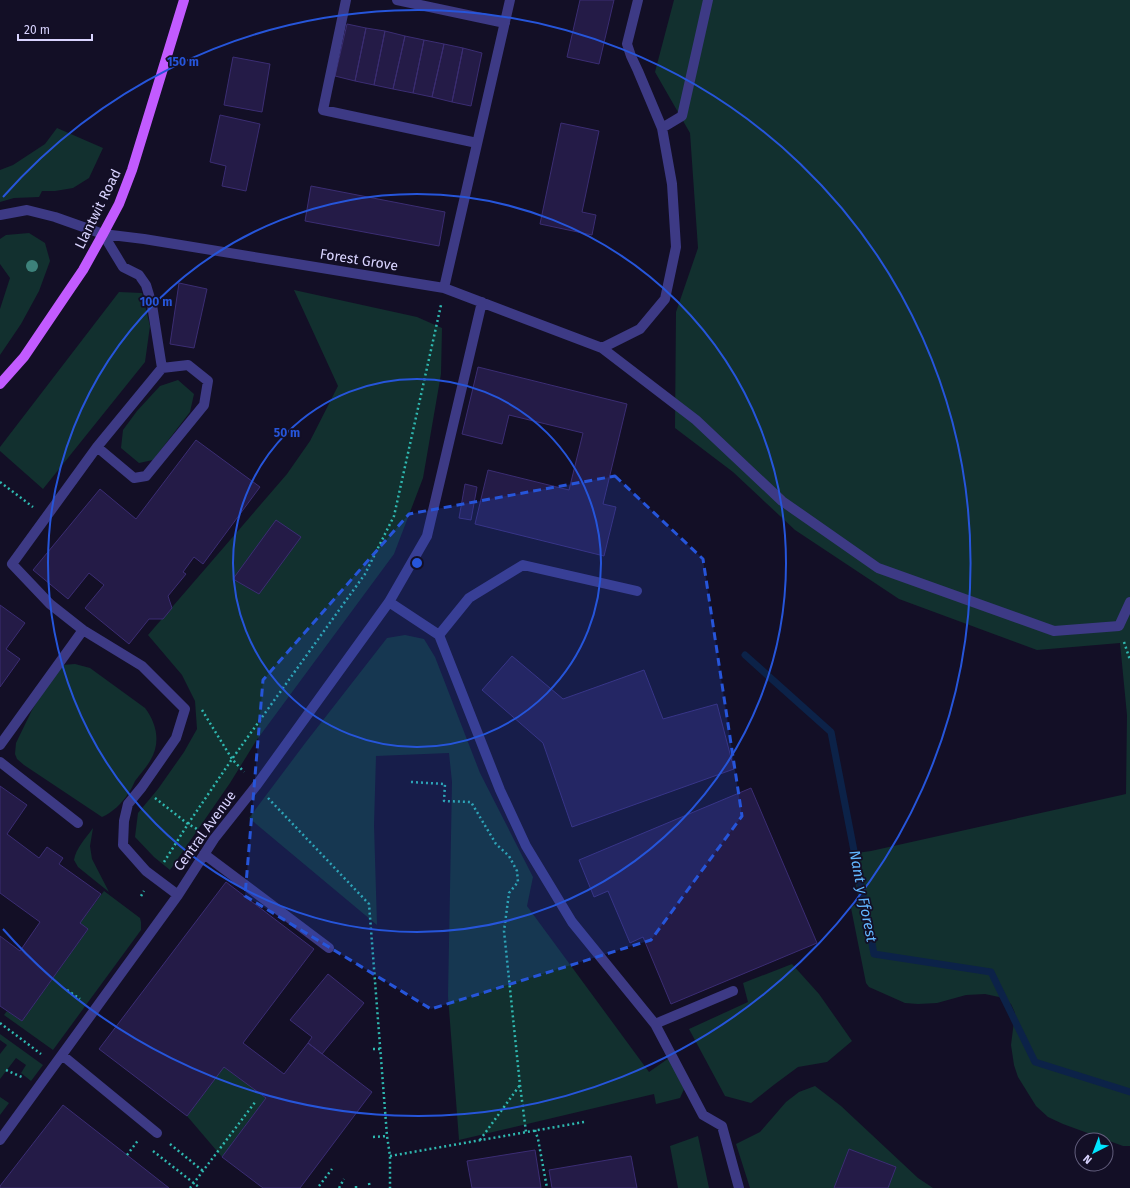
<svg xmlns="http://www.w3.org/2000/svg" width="1130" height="1188" font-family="'Fira Sans',sans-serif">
<rect width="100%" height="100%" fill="#130f26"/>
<path fill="#12302f" d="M674,0H1130V1146H1123L1063,1124L1048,1117L1036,1106L1018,1077L1014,1065L1011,1045L1015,1013L1011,1004L999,997L985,994L966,995L937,1003L918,1004L905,1003L869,987L866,983L851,908L859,900L849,854L871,851L1126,794L1127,715L1120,643L1037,650L899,599L795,530L733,472L675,428L676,312L698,248L690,133L655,72Z
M57,128L103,148L89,178L73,188L55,191H42L39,197L14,198L0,202V170L13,165L45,144Z
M29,233L45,243L50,261L39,291L21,324L0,355V309L10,278L0,264V239L6,235Z
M294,290L417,317L442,328L441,374L423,478L394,554L256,741L230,783L170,870L154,857L135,837L138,813L158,789L184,752L197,729L195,701L182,675L148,635L287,474L310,441L338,386Z
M119,292L142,293L150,326L145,362L43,489L0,451V447Z
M178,380L194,394L190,412L153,460L139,463L121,448L123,430L137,411L160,386Z
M405,635L424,639L435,657L480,773L533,877L527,906L649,1072L669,1058L684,1089L680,1098L656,1104L654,1094L459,1140L448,996L452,782L449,753L376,756L374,825L377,925L249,818L306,742L387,638Z
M75,664L90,668L145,708C157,724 161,743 150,761C146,768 140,774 135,781C133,785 131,790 128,794C122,803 112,813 102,817L24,765L17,759L15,754L16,743L32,710L56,671L63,665Z
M93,828L90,846L92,859L109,892L78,867L74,860C76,848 86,838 93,828Z
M104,891L140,918L141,922V930L53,1050L4,1015L7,1011L22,1021L88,929L80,923Z
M792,964L819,994L852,1041L827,1062L798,1067L775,1084L751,1103L725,1096L689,1029L748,1002L743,983Z
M0,1034L43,1065L31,1081L21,1073L26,1065L16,1058L0,1079V1054L7,1045L0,1040Z
M224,1067L266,1098L222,1157L187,1116Z
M815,1086L841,1106L918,1178L933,1188H750L736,1144L760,1132L786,1102L799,1092Z
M0,1097L9,1103L0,1115Z
M698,1136L709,1188H678L670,1146Z"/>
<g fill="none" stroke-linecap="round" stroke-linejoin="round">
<path stroke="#0c2248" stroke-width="7" d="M745,655L831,732L874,954L991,972L1035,1062L1130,1092"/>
</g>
<path fill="#241b47" stroke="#3b2d73" d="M580,0H614L599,64L567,57Z
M347,24L366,28L355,81L335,76Z
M366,28L385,31L374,85L355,81Z
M385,31L405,36L393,89L374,85Z
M405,36L424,40L413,93L393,89Z
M424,40L444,44L432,97L413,93Z
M444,44L463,48L452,102L432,97Z
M463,48L482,53L471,106L452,102Z
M233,57L270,64L262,112L224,105Z
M220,115L260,124L246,191L222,186L226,166L210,162Z
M561,123L599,131L582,212L596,215L592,235L540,224Z
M311,186L445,212L439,246L305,221Z
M179,283L207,289L194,348L170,344Z
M478,367L627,404L603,504L616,507L604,556L475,524L488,470L569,490L583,433L509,415L502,444L462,434Z
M196,440L260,487L203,564L194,557L183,572L186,574L168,596L172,608L163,619H149L129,644L85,608L104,585L89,573L68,599L33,570L100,489L136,519Z
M465,484L477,487L471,520L459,518Z
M276,520L301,537L259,594L233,579Z
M0,605L25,623L6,649L20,659L0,687Z
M512,656L563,699L644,670L663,719L717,704L734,769L572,827L543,743L482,690Z
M0,786L27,805L7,834L39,858L47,847L63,858L59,864L101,894L80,923L88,929L22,1021L0,1006V936L20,951L40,922L0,893Z
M751,788L817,943L671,1004L643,937L630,943L608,891L594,897L579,860Z
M226,882L314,949L243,1043L284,1074L308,1043L372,1092L300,1188H263L222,1157L266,1098L224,1067L187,1116L99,1049Z
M328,974L364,1003L322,1054L308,1043L312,1037L290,1020Z
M63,1105L127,1155L169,1188H0V1186Z
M849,1149L896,1167L888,1188H834Z
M535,1150L541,1188H472L467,1161Z
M631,1156L637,1188H552L549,1170Z"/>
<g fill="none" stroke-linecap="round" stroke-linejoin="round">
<path stroke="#2fb8b0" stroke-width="2.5" stroke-dasharray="2 3" stroke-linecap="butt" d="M0,482L33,507
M1124,642L1130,660
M202,710L232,759L244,772
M411,782L445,784L444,801L471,802L496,844L509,856L517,871L518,882L509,893L504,931L520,1085L526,1132
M155,798L188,824L199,830
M268,798L369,904L387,1136L390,1156V1188
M164,862L188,824L232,759L365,574L394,516L441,305
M141,896L144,891
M67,990L80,999
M0,1023L41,1054
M373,1049H380
M6,1070L24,1078
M535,1130L538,1139L547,1188
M373,1137L387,1136
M480,1140L520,1085
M170,1144L203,1171
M153,1151L200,1188
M127,1155L139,1139
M390,1156L584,1122
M369,1183L370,1188
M319,1186L332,1169
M190,1188L256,1101
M339,1188L344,1179
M356,1188V1184"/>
<path stroke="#3d3a85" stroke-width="10" d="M346,0L323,110L477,143
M397,0L505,23
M638,0L627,44L631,56L638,71L662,128
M0,215L27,210L55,217L103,234L144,239L444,288L602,348L696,420L782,501L878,568L1054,631L1119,626L1130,602
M103,234L123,267L139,275L146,285L152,305L162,368
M444,288L510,0
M602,348L640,329L665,299L676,247L672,184L662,128L682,116L708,0
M97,447L134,478L146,476L204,405L208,381L188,365L162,368L97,447L12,564L50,604L83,630L142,666L185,709L176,738L142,787L128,804L124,821L123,845L146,871L178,895
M389,602L439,635L500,790L526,846L572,922L655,1024L703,1115L722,1126L739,1188
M439,635L469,598L523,565L637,591
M0,745L83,630
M0,762L78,823
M204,854L329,948
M655,1024L733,991
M62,1055L157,1133
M0,1140L178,895L214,839L256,786L389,602L427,536L482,302"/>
<path stroke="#c25bff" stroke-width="10" d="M0,384L24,357L68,292L83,270L103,234L119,204L132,170L184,0"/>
</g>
<circle fill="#3d827b" cx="32" cy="266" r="6"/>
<path fill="#2655da" fill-opacity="0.2" stroke="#2655da" stroke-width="3" stroke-dasharray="8 5" stroke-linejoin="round" d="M615,476L703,559L742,816L651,940L431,1009L245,896L263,680L409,514Z"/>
<g fill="none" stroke="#2655da" stroke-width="2">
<circle cx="417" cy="563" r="184"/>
<circle cx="417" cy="563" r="369"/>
<path d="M3 197A553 553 0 1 1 3 929"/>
</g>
<g text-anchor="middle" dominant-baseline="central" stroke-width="3.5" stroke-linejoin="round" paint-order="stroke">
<g font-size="14" fill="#d9d4ff" stroke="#130f26">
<text transform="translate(98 209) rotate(-64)">Llantwit Road</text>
<text transform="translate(359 260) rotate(9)">Forest Grove</text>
<text transform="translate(205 831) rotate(-54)">Central Avenue</text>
</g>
<g font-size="15" font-style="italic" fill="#62b6ff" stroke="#130f26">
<text transform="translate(863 896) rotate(79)">Nant y Fforest</text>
</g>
</g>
<circle cx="417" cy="563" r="6" fill="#2655da" stroke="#130f26" stroke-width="2"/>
<g font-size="12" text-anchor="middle" font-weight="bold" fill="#2655da" stroke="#130f26" stroke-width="3.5" stroke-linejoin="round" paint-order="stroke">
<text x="183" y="66">150 m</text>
<text x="156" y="306">100 m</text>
<text x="287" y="437">50 m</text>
</g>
<g transform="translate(1094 1152) rotate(222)"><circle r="19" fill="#130f26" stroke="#625e7d"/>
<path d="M0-3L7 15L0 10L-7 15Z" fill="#00e5ff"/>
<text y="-6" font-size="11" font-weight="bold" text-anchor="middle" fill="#d9d4ff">N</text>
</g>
<path d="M18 34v6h74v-6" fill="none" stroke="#d9d4ff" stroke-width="2"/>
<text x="24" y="34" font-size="12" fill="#d9d4ff" stroke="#130f26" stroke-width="3" paint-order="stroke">20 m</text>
</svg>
